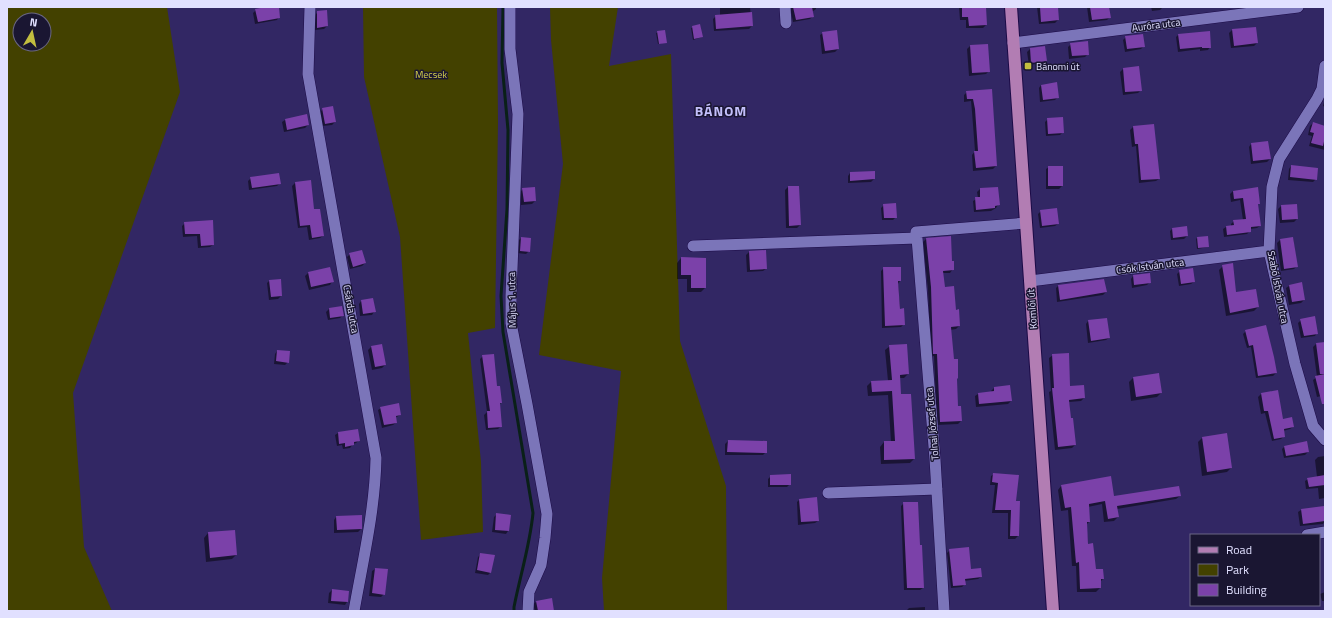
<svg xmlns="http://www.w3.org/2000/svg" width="1332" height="618" font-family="'Titillium Web',sans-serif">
<rect width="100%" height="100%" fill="#322764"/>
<path fill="#434100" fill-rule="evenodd" d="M7,7H167L180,92L73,393L84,547L112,611H7ZM20,20H44V44H20Z
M363,7H497L498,122L495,328L468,333L481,462L483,532L421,540L400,237L364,77Z
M550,7H618L609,66L671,54L680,341L726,486L727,611H604L602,578L621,371L539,355L563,164L551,40Z"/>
<path fill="#0007" d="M272,7H278L279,17L277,20L255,24L253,13L256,10Z
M720,7H750L752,26L749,29L714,31L713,19L716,16H720Z
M790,7H816V9L812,12L813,16L810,19L793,22Z
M959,7H985L986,25L983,28H966V20H960Z
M1037,7H1057L1058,20L1055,23L1039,24Z
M1087,7H1108L1110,17L1107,20L1089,22Z
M1151,7H1163L1160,10L1152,11Z
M318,12L327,26L324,29L315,30V15Z
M700,26L702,37L693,40L691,28Z
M1232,30L1257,43L1254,46L1231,48L1229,33Z
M664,31L666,42L658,44L656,33Z
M823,33L838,49L835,52L822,54L820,35Z
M1179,34L1210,47L1208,50L1200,51V49L1178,52L1176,37Z
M1126,37L1143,47L1141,49L1125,52L1123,40Z
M1071,44L1088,54L1085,57L1069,59L1068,47Z
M970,46L989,71L986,74L969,76L967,49Z
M1030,49L1046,61L1043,63L1029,65L1027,52Z
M1123,69L1141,90L1138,93L1123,95L1120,72Z
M1041,85L1057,98L1055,100L1040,102L1039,88Z
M991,90L996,166L993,169L973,171L972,155L975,151L972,112L971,101L964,102V95L967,92Z
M1325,98V107L1323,106Z
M323,109L335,122L332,125L322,126L320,112Z
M1048,119L1063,132L1060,135L1046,136L1045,122Z
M285,120L308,125L305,128L284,132L282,122Z
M1313,123L1325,127V150L1309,146L1312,136L1308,135L1310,126Z
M1133,127L1159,179L1156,181L1139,183L1136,146L1132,147L1130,130Z
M1251,144L1270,159L1267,162L1251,164L1249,147Z
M1291,166L1316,179L1313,182L1288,180L1289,169Z
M1049,167H1062V186L1059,189H1046V169Z
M850,173L874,179L871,182L848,183V176Z
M251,178L280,183L277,186L249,190L248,181Z
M295,183L323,236L320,238L309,240L307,227L298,228L292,186Z
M788,187L800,225L797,228H786L785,190Z
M523,189L535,201L532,204L521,205L520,192Z
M980,189L998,205L996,208L991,211L974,212L973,201L978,198L977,192Z
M1233,191L1259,203L1257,205L1260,226L1257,228L1250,229V231L1247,234L1224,237L1223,229L1226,227L1231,226V224L1234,221L1243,220L1240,200L1231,202L1230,194Z
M884,205L896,217L893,220H882L881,208Z
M1281,206L1297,219L1294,222L1280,223L1278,209Z
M1041,211L1058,224L1055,226L1040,228L1038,214Z
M212,221L213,245L210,247L198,248L197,236L183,237L182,226L185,223Z
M1173,228L1187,236L1184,239L1171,240L1170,231Z
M950,237L951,262L953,269L950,273H942L944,288L955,311L959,326L956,329L950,330L956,380L957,407L961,421L958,424L937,425L934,356L931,357L928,290L923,242L926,239Z
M521,238L529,251L526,254L517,253L519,240Z
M1197,238L1208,247L1197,249L1196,239Z
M1293,238L1297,266L1294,269L1281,271L1277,243L1280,240Z
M749,252L766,269L763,271L747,272L746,255Z
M350,254L365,263L362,266L350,269L347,257Z
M681,258L705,288L701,292H687V279H677V263Z
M1223,266L1235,293L1258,307L1254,311L1226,316L1219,270Z
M329,268L332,282L330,285L309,290L305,276L308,273Z
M884,268L900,281L898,284L900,310L904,324L901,327L882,328L881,271Z
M1180,271L1194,282L1191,284L1179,286L1177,274Z
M1133,276L1150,282L1147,285L1132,288L1131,279Z
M270,280L281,296L278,299L269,300L267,283Z
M1058,286L1106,292L1103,295L1057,302L1056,288Z
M1289,286L1304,300L1301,303L1289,305L1286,288Z
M361,301L374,312L372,315L360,316L359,304Z
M341,307L343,315L340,318L328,320L326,312L329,309Z
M1301,320L1317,333L1315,336L1301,338L1298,323Z
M1088,321L1109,338L1106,340L1088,343L1086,324Z
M1246,331L1276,373L1273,376L1256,378L1251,347L1247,348L1243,334Z
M1325,343V395L1317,397L1313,380L1317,377L1313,347L1316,344Z
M381,346L385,365L382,368L372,370L368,350L371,347Z
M890,346L908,374L904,378H899L900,395L914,459L910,463L881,464L880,447L884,442H891L888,395L868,396L867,386L871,382L888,381L885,350Z
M277,351L288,362L285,365L274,364L275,354Z
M1053,355L1069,387L1084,398L1081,401L1069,402L1070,419L1075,445L1072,448L1055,450L1049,392L1051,391L1049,358Z
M483,356L496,387L501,403L499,405L501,426L498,429L486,430L484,415L487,412L480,359Z
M1159,374L1161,393L1157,397L1131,401L1129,382L1133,378Z
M994,388L1011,401L1008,404L976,407L975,396L978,394L992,392L991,391Z
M1277,391L1282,420L1293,427L1290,429L1283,431L1284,436L1281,439L1272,441L1265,413L1261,414L1258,397L1261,394Z
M381,408L400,415L395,418L396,423L393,425L382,428L378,410Z
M338,433L359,440L356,443L353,444L350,448L343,449L342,445L337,446L335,435Z
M1202,438L1231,468L1227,472L1202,476L1198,442Z
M728,441L766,452L763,455H725V444Z
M1285,446L1308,452L1305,455L1284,458L1282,449Z
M1325,456V498L1319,499L1318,488L1306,489L1305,481L1308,479L1317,477L1315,460L1318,457Z
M994,474L1015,502L1018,536L1015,539H1008V513H992L995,485H990L991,476Z
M771,476L790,484L787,487H768V479Z
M1061,486L1113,497L1180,496L1176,499L1117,509L1118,517L1114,521L1104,522L1102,504L1088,507L1089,522L1086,525L1088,545L1095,570L1103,579L1100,582V588L1096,592H1077L1076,566H1072L1068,510L1061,511L1058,490Z
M799,500L818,521L815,523L798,525L797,502Z
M904,503L919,546L923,588L920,590H904L901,506Z
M1324,507L1325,521L1323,524L1300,526L1298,512L1301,510Z
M497,514L508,531L506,534L492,532L494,517Z
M336,517L361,529L358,532L334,533V520Z
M208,533L236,555L232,559L206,562L204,538Z
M950,550L970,570L981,577L978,579L964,581L965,584L962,587L951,588L947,553Z
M481,554L490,573L488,575L475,573L478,557Z
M375,569L384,594L381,597L369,596L372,571Z
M332,590L348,592L347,602L345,605L328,603L329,593Z
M1325,592V601H1322L1320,594Z
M536,602L553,611H535L533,604Z
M925,607V611H906L909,608Z"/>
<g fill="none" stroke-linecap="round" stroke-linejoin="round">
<path stroke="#0a2018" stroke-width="3" d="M503,7L502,63L508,130L507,209L501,296L503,332L533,513C530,545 520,576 514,607V611"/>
</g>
<path fill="#7b41a9" d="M266,7H279L280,18L258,22L255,9Z
M793,7H812L814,17L796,20Z
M962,7H986L987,25L969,26L968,17H962Z
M1040,7H1058L1059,20L1041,22Z
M1090,7H1109L1111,18L1092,20Z
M327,10L328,26L317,28V11Z
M752,12L753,26L716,29L715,15Z
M700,24L703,37L694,39L692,26Z
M1256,27L1258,43L1234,46L1232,29Z
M665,30L667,43L659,44L657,31Z
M837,30L839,49L825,51L822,32Z
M1210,31L1211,48H1202V47L1180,49L1178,34Z
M1143,34L1145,47L1127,49L1125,36Z
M1088,41L1089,55L1072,56L1070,43Z
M988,44L990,72L972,73L970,45Z
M1045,46L1047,61L1031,63L1030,48Z
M1139,66L1142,91L1125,92L1123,68Z
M1057,82L1059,98L1043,100L1041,85Z
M992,89L997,166L976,168L974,151H978L975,109L973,99H967L966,91Z
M333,106L336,122L325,124L322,108Z
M307,114L309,125L287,130L285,119Z
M1063,117L1064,133L1048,134L1047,118Z
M1313,122L1325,126V137L1323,146L1311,143L1314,133L1310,132Z
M1154,124L1160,179L1141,180L1138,144H1135L1133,126Z
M1268,141L1271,159L1253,161L1251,143Z
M1291,165L1318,168L1317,180L1290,177Z
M1048,166H1063V186H1048Z
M875,171V179L850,181V172Z
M279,173L281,184L252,188L250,177Z
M311,180L314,209H320L324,236L312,238L310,225L300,226L295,182Z
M788,186H799L801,225L789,226Z
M535,187L536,201L524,202L522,188Z
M998,187L1000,205L995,206V208L976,210L975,197H980V188Z
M1258,187L1260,204H1258L1261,226L1251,227V232L1227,235L1226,226L1234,225L1233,220L1246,219L1243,198L1234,199L1233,191Z
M896,203L897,218H884L883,204Z
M1297,204L1298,219L1282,220L1281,205Z
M1057,208L1059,224L1042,226L1040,210Z
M213,220L214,245L201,246L200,234H185L184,222Z
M1187,226L1188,236L1173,238L1172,228Z
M951,236L952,261H954V270L943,271L945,287L954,286L956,310L959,309L960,326L951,327L954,359H958V378L957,379L958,406H961L962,421L940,422L937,354H933L931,287L926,238Z
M1208,236L1209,247L1198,248L1197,237Z
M521,237L531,238L530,252L520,251Z
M1293,237L1298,267L1284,269L1280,239Z
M362,250L366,263L353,267L349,253Z
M766,250L767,269L750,270L749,251Z
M681,257L706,258V288H691V275H681Z
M1233,263L1236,292L1256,289L1259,307L1230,313L1222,265Z
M330,267L334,282L311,287L308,272Z
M883,267H901V281H898L900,309L904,308L905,325L885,326Z
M1193,268L1195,282L1181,284L1179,270Z
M1150,273L1151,283L1134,285L1133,275Z
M281,279L282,296L271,297L269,280Z
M1104,279L1107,292L1060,300L1058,285Z
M1302,282L1305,300L1292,302L1289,285Z
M373,298L376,312L363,314L361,300Z
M342,306L344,316L330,318L329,308Z
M1315,316L1318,334L1304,336L1300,319Z
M1107,318L1110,338L1091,341L1088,320Z
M1266,325L1274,357L1277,373L1258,376L1253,345L1249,346L1245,330Z
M1325,342V374H1320L1316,343Z
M382,344L386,365L375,367L371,346Z
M907,344L909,374L900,375L901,394H911L915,459L884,460V441H895L892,391L872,392L871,381L892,380L889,345Z
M277,350L290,351L289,363L276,361Z
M1069,353L1070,386L1084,385L1085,398L1069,400L1071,418H1073L1076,445L1058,447L1052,388H1054L1052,354Z
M494,354L497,386H500L502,403H500L502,427L488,428L487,411H490L482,355Z
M1159,373L1162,393L1136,397L1133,377Z
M1325,374V404H1322L1315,376Z
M1010,385L1012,401L979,404L978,393L994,391V387Z
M1278,390L1283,419L1292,417L1294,427L1284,429L1285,437L1274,439L1268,411H1264L1261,393Z
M399,403L401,415L396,416L397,423L384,425L380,407Z
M358,429L360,441L354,442V445L345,447V443L339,444L338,432Z
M1227,433L1232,468L1207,472L1202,437Z
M728,440L767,441V453L727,452Z
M1307,441L1309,452L1286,456L1284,446Z
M993,473L1019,475L1016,501H1020L1019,536H1010L1011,510H995L998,483L992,482Z
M791,474V485H770V475Z
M1325,475V485L1309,487L1307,478Z
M1111,476L1114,496L1179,486L1181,496L1117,506L1119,517L1108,519L1105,501L1089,504L1090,522H1087L1088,544L1093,543L1096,569H1103L1104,579H1101V588L1080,589L1079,562L1076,563L1071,507L1065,508L1061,485Z
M817,497L819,521L801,522L799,499Z
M903,502H918L920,545H922L924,588H907Z
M1324,506L1325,521L1303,524L1301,509Z
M496,513L511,515L509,531L495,530Z
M362,515V529L337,530L336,516Z
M235,530L237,555L210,558L208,532Z
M969,547L971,569L981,568L982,577L965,579L966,585L953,586L949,549Z
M480,553L495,555L491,573L477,570Z
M375,568L388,569L385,595L372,593Z
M332,589L349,591L348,602L331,601Z
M552,598L554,611H538L536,601Z"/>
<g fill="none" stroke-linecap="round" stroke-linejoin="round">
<defs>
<path id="minor" d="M310,7L308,74L376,458C375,510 363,560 354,611
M510,7V49L518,114L511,295V323L527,404L547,514L545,538L541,565L529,592L528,611
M785,7L786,23
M1013,43L1298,7
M1325,66L1322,89L1317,99L1279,159L1272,187L1269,251L1295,364L1313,426L1325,440
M917,238L935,459L944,611
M693,246L917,238L916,232L1026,223
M1030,281L1269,251
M828,493L937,489
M1307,535L1325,532"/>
<path id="major" d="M1011,7L1053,611"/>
</defs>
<use href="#minor" stroke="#1c0b47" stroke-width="12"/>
<use href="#major" stroke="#1c0b47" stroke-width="14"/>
<use href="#minor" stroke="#7b75b9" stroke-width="11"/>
<use href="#major" stroke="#b27db3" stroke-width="12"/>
</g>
<rect fill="#c2bd3f" stroke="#1a1632" stroke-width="1.5" x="1024" y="62" width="8" height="8" rx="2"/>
<g text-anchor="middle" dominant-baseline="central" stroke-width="3" stroke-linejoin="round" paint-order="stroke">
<g font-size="10" fill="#e1e0ff" stroke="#1a1632">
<text transform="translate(1156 25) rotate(-7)">Auróra utca</text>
<text transform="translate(1150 266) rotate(-7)">Csók István utca</text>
<text transform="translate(1278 287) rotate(79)">Szabó István utca</text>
<text transform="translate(512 300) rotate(-91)">Május 1. utca</text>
<text transform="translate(351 309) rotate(80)">Csárda utca</text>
<text transform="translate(1032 309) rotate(-94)">Komlói út</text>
<text transform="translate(932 424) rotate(-95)">Tolnai József utca</text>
</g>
<g font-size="10" fill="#e1e0ff" stroke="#1a1632" text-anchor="start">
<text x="1036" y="66">Bánomi út</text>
</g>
<g font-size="10" fill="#d8d34a" stroke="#1a1632">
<text x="431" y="74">Mecsek</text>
</g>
<g font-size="14" font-weight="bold" letter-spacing="1" fill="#c3bffb" stroke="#1a1632">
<text x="721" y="110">BÁNOM</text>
</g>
</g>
<rect width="1332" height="618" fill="none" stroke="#e1e0ff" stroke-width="16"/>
<rect x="1190" y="534" width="130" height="72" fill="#1a1632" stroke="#6a6784"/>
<rect x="1198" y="547" width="20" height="6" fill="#b27db3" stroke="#6a6784"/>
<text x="1226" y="554" font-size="12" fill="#e1e0ff">Road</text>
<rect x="1198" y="564" width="20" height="12" fill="#434100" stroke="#6a6784"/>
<text x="1226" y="574" font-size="12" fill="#e1e0ff">Park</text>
<rect x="1198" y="584" width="20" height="12" fill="#7b41a9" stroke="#6a6784"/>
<text x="1226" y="594" font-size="12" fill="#e1e0ff">Building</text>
<g transform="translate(32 32) rotate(9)"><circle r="19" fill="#1a1632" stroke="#6a6784"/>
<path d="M0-3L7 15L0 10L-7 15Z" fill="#c2bd3f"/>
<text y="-6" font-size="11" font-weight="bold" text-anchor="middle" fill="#e1e0ff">N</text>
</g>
</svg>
